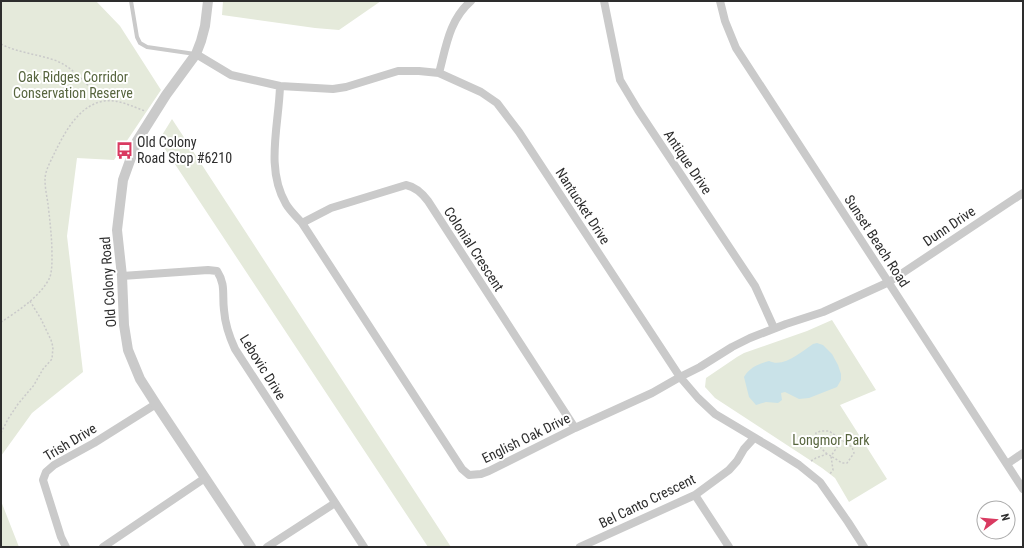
<svg xmlns="http://www.w3.org/2000/svg" width="1024" height="548" font-family="'Roboto Condensed',sans-serif">
<rect width="100%" height="100%" fill="#fff"/>
<path fill="#e5eadb" d="M1,1H96L120,26L161,90L114,160L77,158L67,236L83,372L32,413L1,456Z
M223,1H381L339,30L315,28L222,15Z
M172,119L451,547H428L159,140Z
M832,320L876,390L840,405L887,479L849,502L835,478L822,468L715,398L705,387L706,378L737,357L744,353L807,331Z
M1,501L19,547H1Z"/>
<path fill="#c9e2e8" d="M817,343L823,345L832,354L838,365L841,374V380L837,387L809,398L799,399L785,392L781,393L782,400L778,403L766,402L756,405L749,397L744,377C750,367 759,364 769,361C784,368 801,352 813,344Z"/>
<g fill="none" stroke-linecap="round" stroke-linejoin="round">
<path stroke="#cacaca" stroke-width="1.5" stroke-dasharray="2 2" stroke-linecap="butt" d="M1,44C18,53 38,54 57,61C75,69 89,87 103,101
M1,322C17,312 42,295 50,277C52,270 52,263 52,256C52,238 50,222 48,204C47,197 45,188 45,180C45,170 51,161 55,152C65,132 79,105 104,101C118,99 131,106 145,111
M1,433L8,419L18,404L34,385L43,369L52,359L53,347L51,340L41,319L30,301
M827,454L818,445L815,438L816,433L821,431H829L852,447L854,453L847,463H842L831,456L833,470L829,475
M811,461L816,458L827,454L831,456L842,440"/>
<path stroke="#cacaca" stroke-width="4" d="M131,1L137,37L140,43L147,47L195,54"/>
<path stroke="#cacaca" stroke-width="8" d="M604,1L620,80L638,110L755,286L774,328
M720,1L725,21L736,48L1023,489
M196,54L231,75L280,86L333,89L346,87L398,71H419L439,73L481,92L497,103L519,132L680,377L698,398L715,414L772,448L799,465L820,482L848,522L864,547
M439,73C446,47 449,20 471,1
M280,86C279,125 265,168 286,204C290,211 297,217 302,223L462,469L469,475L481,474L489,471L575,428L652,393L680,377L700,367L732,347L750,338L786,324L823,312L889,282L1023,193
M302,223L331,208L406,185C416,187 422,193 428,201L575,428
M122,276L208,270L217,271C226,285 222,294 224,310C225,324 229,336 235,349L364,547
M1007,464L1023,453
M695,495L729,547
M66,547L61,537L43,480L46,472L54,465L94,443L156,404
M103,547L205,478
M267,547L335,503
M580,547L695,495L729,470L737,461L744,449L754,438"/>
<path stroke="#cacaca" stroke-width="10" d="M208,1L205,26L201,41L196,54L166,95L137,141L123,180L117,230L122,276L124,325L128,350L140,379L156,404L251,547"/>
</g>
<defs>
<symbol id="bus-bare" viewBox="-9 -9 18 18"><path d="M-5-6H5V4H4V6H2V4H-2V6H-4V4H-5ZM-3.5-4V0h7V-4ZM-3.5 1.2v1.5H-2V1.2ZM2 1.2v1.5H3.5V1.2Z" fill="#d93a61" stroke="#fff" stroke-width="2.5" paint-order="stroke"/></symbol>
</defs>
<g fill-rule="evenodd">
<use href="#bus-bare" x="112" y="138" width="25" height="25"/>
</g>
<g text-anchor="middle" dominant-baseline="central" stroke-width="4" stroke-linejoin="round" paint-order="stroke">
<g font-size="14" fill="#57653e" stroke="#fff">
<text x="73" y="77">Oak Ridges Corridor<tspan x="73" dy="16">Conservation Reserve</tspan></text>
<text x="831" y="440">Longmor Park</text>
</g>
<g font-size="14" fill="#2d2d2d" stroke="#fff" text-anchor="start">
<text x="137" y="142">Old Colony<tspan x="137" dy="16">Road Stop #6210</tspan></text>
</g>
<g font-size="14" fill="#2d2d2d" stroke="#fff">
<text transform="translate(688 162) rotate(56)">Antique Drive</text>
<text transform="translate(583 206) rotate(57)">Nantucket Drive</text>
<text transform="translate(949 226) rotate(-34)">Dunn Drive</text>
<text transform="translate(877 241) rotate(57)">Sunset Beach Road</text>
<text transform="translate(474 249) rotate(57)">Colonial Crescent</text>
<text transform="translate(108 282) rotate(-94)">Old Colony Road</text>
<text transform="translate(263 367) rotate(58)">Lebovic Drive</text>
<text transform="translate(526 438) rotate(-26)">English Oak Drive</text>
<text transform="translate(70 442) rotate(-31)">Trish Drive</text>
<text transform="translate(647 501) rotate(-26)">Bel Canto Crescent</text>
</g>
</g>
<rect width="1024" height="548" fill="none" stroke="#2d2d2d" stroke-width="4"/>
<g transform="translate(996 520) rotate(74)"><circle r="19" fill="#ffffff" stroke="#ababab"/>
<path d="M0-3L7 15L0 10L-7 15Z" fill="#d93a61"/>
<text y="-6" font-size="11" font-weight="bold" text-anchor="middle" fill="#2d2d2d">N</text>
</g>
</svg>
